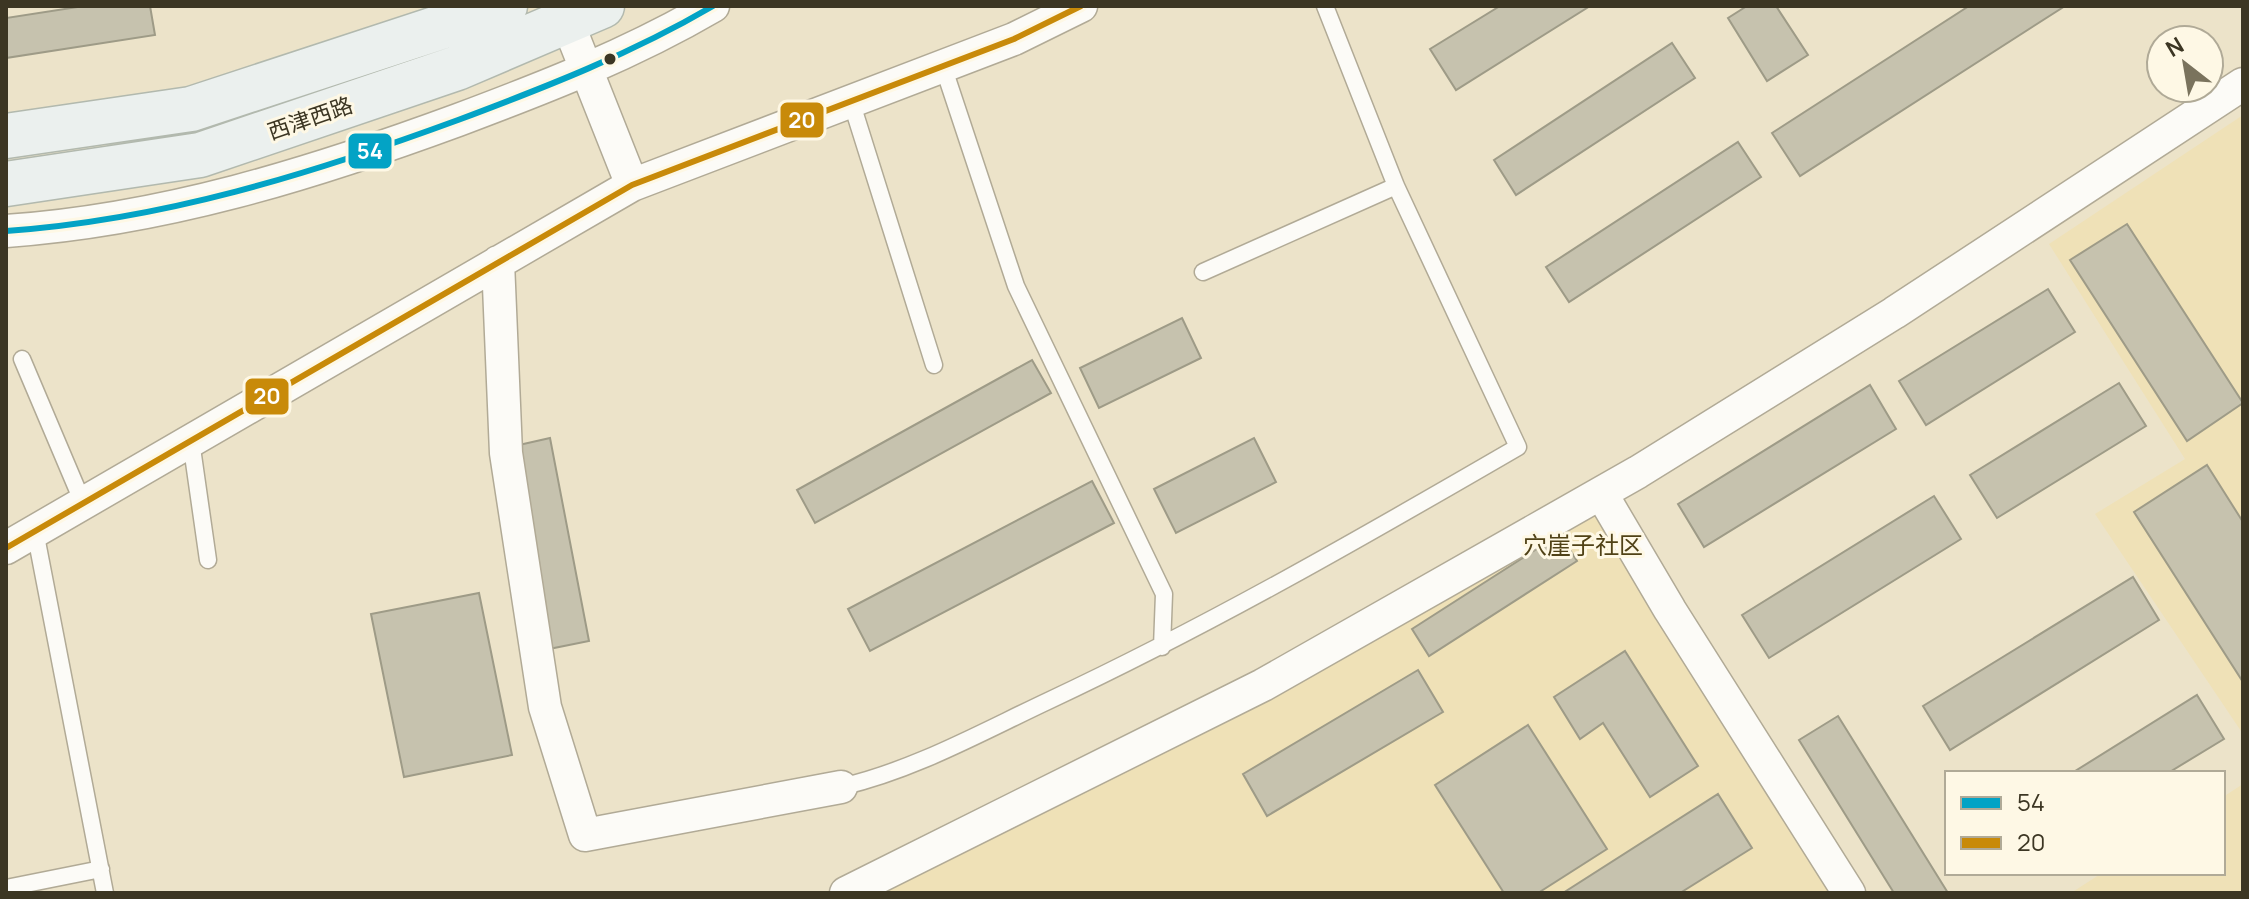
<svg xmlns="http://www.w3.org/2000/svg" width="2249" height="899" font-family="Manrope,'Noto Sans SC',sans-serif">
<rect width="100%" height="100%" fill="#ece3c9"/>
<path fill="#efe1b7" d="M2243,115V734L2095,514L2185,459L2049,244Z
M1590,505L1836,893H862L1230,721Z
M2243,784V893H2071L2102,873H2223V797Z"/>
<path fill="#c6c2ae" stroke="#9e9b87" stroke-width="2" d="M84,6H150L155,35L6,58V18Z
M1500,6H1590L1456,90L1430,49Z
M1747,6H1776L1808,55L1767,81L1728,18Z
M1969,6H2065L1800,176L1772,133Z
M1672,43L1695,78L1516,195L1494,160Z
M1738,142L1761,177L1569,302L1546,267Z
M2127,224L2243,403L2187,441L2070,260Z
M2048,289L2075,332L1926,425L1899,381Z
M1182,318L1201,358L1099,408L1080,368Z
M1032,360L1051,393L815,523L797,490Z
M2119,383L2146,426L1997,518L1970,475Z
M1870,385L1896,429L1704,547L1678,504Z
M550,438L589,641L549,649L510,447Z
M1254,438L1276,482L1176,533L1154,489Z
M2207,465L2243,522V682L2134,512Z
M1092,481L1114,523L870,651L848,609Z
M1934,496L1961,539L1769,658L1742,615Z
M1560,534L1577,561L1429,656L1412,629Z
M2133,577L2159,620L1950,750L1923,706Z
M479,593L512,755L404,777L371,614Z
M1625,651L1698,766L1650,797L1603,723L1580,739L1554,697Z
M1418,670L1443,712L1267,816L1243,774Z
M2197,695L2224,739L2168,773H2072Z
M1838,716L1948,893H1894L1799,740Z
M1528,725L1607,849L1538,893H1504L1435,785Z
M1718,794L1752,848L1680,893H1563Z"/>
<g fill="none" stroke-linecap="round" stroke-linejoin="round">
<defs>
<path id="lane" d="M943,66L1016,286L1164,594L1162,647
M851,101L934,365
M1203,272L1396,186
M22,359L83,503
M191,441L208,560
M35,531L105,893
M841,787C914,770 980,733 1048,701C1210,625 1363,537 1518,447L1396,186L1325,6
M6,888L101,869"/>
<path id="street" d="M567,21L632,185
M6,231C163,220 311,174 458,120C546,87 631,54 713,6
M498,262L506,453L545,707L585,835L841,787
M1601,493L1670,610L1849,893
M6,548L632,185L1014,39L1081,6
M846,893L1263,685L1638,472L1894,313L2243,84"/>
<path id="primary" d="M6,136L191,109L505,6
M6,184L200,155L457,68L602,6"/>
</defs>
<use href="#lane" stroke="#b1aa96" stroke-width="19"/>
<use href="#street" stroke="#b1aa96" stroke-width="35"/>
<use href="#primary" stroke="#b2b9ae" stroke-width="47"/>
<use href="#lane" stroke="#fcfbf7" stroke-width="16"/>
<use href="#street" stroke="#fcfbf7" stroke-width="32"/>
<use href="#primary" stroke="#ebf0ee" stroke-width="44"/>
<defs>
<path id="bus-1" d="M6,231C163,220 311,174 458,120C546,87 631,54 713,6"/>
<path id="bus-2" d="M6,548L632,185L1014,39L1081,6"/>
</defs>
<use href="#bus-1" stroke="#fef8e5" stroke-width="12"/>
<use href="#bus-2" stroke="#fef8e5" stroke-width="12"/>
<use href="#bus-1" stroke="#03a3c5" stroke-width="6"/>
<use href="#bus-2" stroke="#c88a09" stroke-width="6"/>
</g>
<circle fill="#3c3623" stroke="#fef8e5" stroke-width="3" cx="610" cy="59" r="7"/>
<g text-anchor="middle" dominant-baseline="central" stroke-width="6" stroke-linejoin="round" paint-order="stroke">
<g font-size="22" fill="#3c3623" stroke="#fef8e5">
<text transform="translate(310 118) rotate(-19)">西津西路</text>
</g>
<g font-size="24" fill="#504217" stroke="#fef8e5">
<text x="1583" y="544">穴崖子社区</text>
</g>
</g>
<g stroke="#fef8e5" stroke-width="3">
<rect x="779" y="101" width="46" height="38" rx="8" fill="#c88a09"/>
<rect x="347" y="132" width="46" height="38" rx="8" fill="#03a3c5"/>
<rect x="244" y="377" width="46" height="39" rx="8" fill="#c88a09"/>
</g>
<g font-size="22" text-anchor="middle" font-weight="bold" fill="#fff">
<text x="802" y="128">20</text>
<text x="370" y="159">54</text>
<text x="267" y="404">20</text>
</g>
<rect width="2249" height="899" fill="none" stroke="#3c3623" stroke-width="16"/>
<rect x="1945" y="771" width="280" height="104" fill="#fef8e5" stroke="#b0aa97" stroke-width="2"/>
<rect x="1961" y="797" width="40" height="12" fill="#03a3c5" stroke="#b0aa97" stroke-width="2"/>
<text x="2017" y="811" font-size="24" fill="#3c3623">54</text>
<rect x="1961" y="837" width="40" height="12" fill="#c88a09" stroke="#b0aa97" stroke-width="2"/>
<text x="2017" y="851" font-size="24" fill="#3c3623">20</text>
<g transform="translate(2185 64) rotate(329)"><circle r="38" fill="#fef8e5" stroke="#b0aa97" stroke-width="2"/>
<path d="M0-6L14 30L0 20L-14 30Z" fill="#7a735d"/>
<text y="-12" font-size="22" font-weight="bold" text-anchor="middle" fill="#3c3623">N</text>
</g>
</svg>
